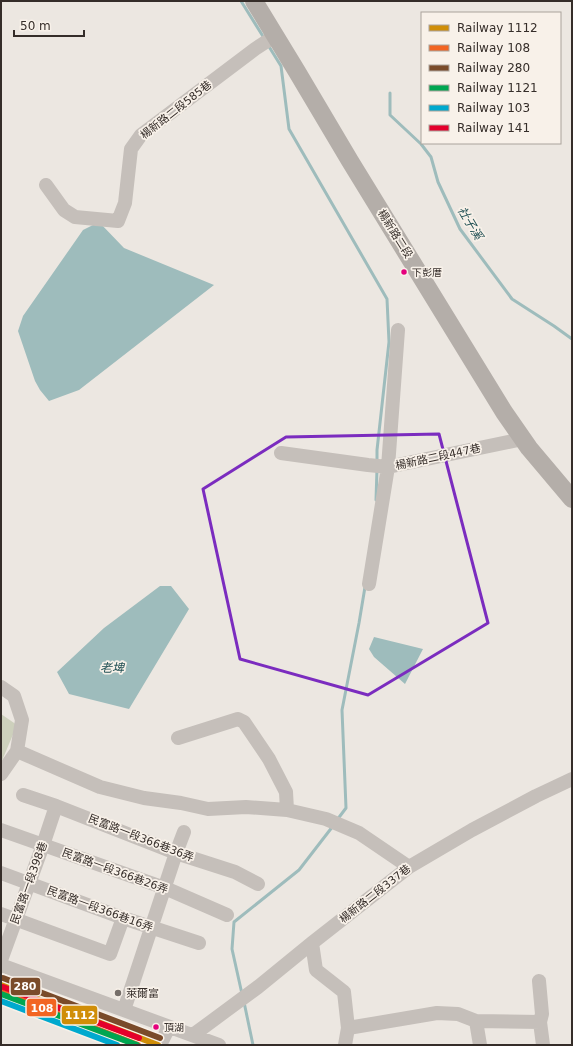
<svg xmlns="http://www.w3.org/2000/svg" width="573" height="1046" font-family="'DejaVu Sans','Noto Sans TC',sans-serif">
<rect width="100%" height="100%" fill="#ece7e1"/>
<path fill="#cdd0bc" d="M1,714L17,725L1,763Z"/>
<path fill="#9ebcbc" d="M99,222L124,248L214,285L79,390L49,401L40,390L35,381L18,331L23,316L83,230Z
M160,586H171L189,609L129,709L69,694L57,672L104,628Z
M374,637L423,649L405,684L374,657L369,649Z"/>
<g fill="none" stroke-linecap="round" stroke-linejoin="round">
<path stroke="#9ebcbc" stroke-width="3" d="M241,1L264,38
M268,45L281,66L289,129L387,299L389,342L377,450V462
M390,93V115L421,144L431,157L438,182L460,229L512,299L554,326L572,339
M376,500L377,469
M337,820L346,808L342,710L359,623L365,587
M242,994L232,949L234,922L299,870L333,826
M244,1002L253,1045"/>
<path stroke="#c5bfba" stroke-width="14" d="M46,185L64,210L75,217L118,221L125,203L131,149L141,135L255,49L275,36
M281,453L368,465L388,467L523,439
M369,584L388,467L398,330
M1,687L14,696L22,720L17,751L100,787L144,798L181,803L208,809L246,807L287,810L326,819L359,833L409,867
M178,738L238,719L244,722L269,759L286,792L287,810
M1,774L17,751
M23,795L56,806L176,853L235,872L258,884
M1,830L165,888L227,915
M1,873L123,918L199,943
M1,914L110,954L123,918
M312,943L316,970L344,992L348,1028L345,1045
M1,960L43,845L56,806
M1,965L219,1045
M539,981L542,1014L540,1022L543,1045
M124,1010L176,853L184,832
M476,1021L480,1045
M348,1028L437,1013L458,1014L476,1021L540,1022
M193,1035L258,987L312,943L409,867L472,830L536,796L572,779
M160,1045L169,1027"/>
<path stroke="#b4aea9" stroke-width="18" d="M254,1L296,70L350,161L504,412L529,448L572,499"/>
<defs>
<path id="rail-1" d="M1,985L158,1045"/>
<path id="rail-2" d="M1,992L138,1045"/>
<path id="rail-3" d="M3,978L160,1038"/>
<path id="rail-4" d="M1,994L137,1045"/>
<path id="rail-5" d="M1,1001L117,1045"/>
<path id="rail-6" d="M3,987L139,1038"/>
</defs>
<use href="#rail-1" stroke="#f8f1e9" stroke-width="9"/>
<use href="#rail-2" stroke="#f8f1e9" stroke-width="9"/>
<use href="#rail-3" stroke="#f8f1e9" stroke-width="9"/>
<use href="#rail-4" stroke="#f8f1e9" stroke-width="9"/>
<use href="#rail-5" stroke="#f8f1e9" stroke-width="9"/>
<use href="#rail-6" stroke="#f8f1e9" stroke-width="9"/>
<use href="#rail-1" stroke="#d08e08" stroke-width="6"/>
<use href="#rail-2" stroke="#f26522" stroke-width="6"/>
<use href="#rail-3" stroke="#7a4b2a" stroke-width="6"/>
<use href="#rail-4" stroke="#00a651" stroke-width="6"/>
<use href="#rail-5" stroke="#00a9ce" stroke-width="6"/>
<use href="#rail-6" stroke="#e4002b" stroke-width="6"/>
</g>
<path fill="none" stroke="#7b2cbf" stroke-width="3" stroke-linejoin="round" d="M439,434L488,623L368,695L240,659L203,489L286,437Z"/>
<g fill="#e5007d" stroke="#f8f1e9" stroke-width="1.5">
<circle cx="404" cy="272" r="3.5"/>
<circle cx="156" cy="1027" r="3.5"/>
</g>
<circle fill="#756e69" stroke="#f8f1e9" stroke-width="1.5" cx="118" cy="993" r="4"/>
<g text-anchor="middle" dominant-baseline="central" stroke-width="3.5" stroke-linejoin="round" paint-order="stroke">
<g font-size="10" fill="#352d29" stroke="#f8f1e9" text-anchor="start">
<text x="412" y="272">下彭厝</text>
<text x="164" y="1027">頂湖</text>
</g>
<g font-size="11" fill="#352d29" stroke="#f8f1e9">
<text transform="translate(176 110) rotate(-38)">楊新路二段585巷</text>
<text transform="translate(395 234) rotate(58)">楊新路二段</text>
<text transform="translate(438 457) rotate(-12)">楊新路二段447巷</text>
<text transform="translate(141 838) rotate(21)">民富路一段366巷36弄</text>
<text transform="translate(115 871) rotate(20)">民富路一段366巷26弄</text>
<text transform="translate(29 883) rotate(-70)">民富路一段398巷</text>
<text transform="translate(375 894) rotate(-38)">楊新路二段337巷</text>
<text transform="translate(100 909) rotate(20)">民富路一段366巷16弄</text>
</g>
<g font-size="11" fill="#352d29" stroke="#f8f1e9" text-anchor="start">
<text x="126" y="993">萊爾富</text>
</g>
<g font-size="12" font-style="italic" fill="#215054" stroke="#f8f1e9">
<text transform="translate(470 223) rotate(59)">社子溪</text>
<text x="112" y="668">老埤</text>
</g>
</g>
<g stroke="#f8f1e9" stroke-width="1.5">
<rect x="10" y="977" width="31" height="19" rx="4" fill="#7a4b2a"/>
<rect x="26" y="998" width="31" height="19" rx="4" fill="#f26522"/>
<rect x="61" y="1005" width="37" height="20" rx="4" fill="#d08e08"/>
</g>
<g font-size="11" text-anchor="middle" font-weight="bold" fill="#fff">
<text x="25" y="990">280</text>
<text x="42" y="1012">108</text>
<text x="80" y="1019">1112</text>
</g>
<rect width="573" height="1046" fill="none" stroke="#352d29" stroke-width="4"/>
<rect x="421" y="12" width="140" height="132" fill="#f8f1e9" stroke="#aaa39c"/>
<rect x="429" y="25" width="20" height="6" fill="#d08e08" stroke="#aaa39c"/>
<text x="457" y="32" font-size="12" fill="#352d29">Railway 1112</text>
<rect x="429" y="45" width="20" height="6" fill="#f26522" stroke="#aaa39c"/>
<text x="457" y="52" font-size="12" fill="#352d29">Railway 108</text>
<rect x="429" y="65" width="20" height="6" fill="#7a4b2a" stroke="#aaa39c"/>
<text x="457" y="72" font-size="12" fill="#352d29">Railway 280</text>
<rect x="429" y="85" width="20" height="6" fill="#00a651" stroke="#aaa39c"/>
<text x="457" y="92" font-size="12" fill="#352d29">Railway 1121</text>
<rect x="429" y="105" width="20" height="6" fill="#00a9ce" stroke="#aaa39c"/>
<text x="457" y="112" font-size="12" fill="#352d29">Railway 103</text>
<rect x="429" y="125" width="20" height="6" fill="#e4002b" stroke="#aaa39c"/>
<text x="457" y="132" font-size="12" fill="#352d29">Railway 141</text>
<path d="M14 30v6h70v-6" fill="none" stroke="#352d29" stroke-width="2"/>
<text x="20" y="30" font-size="12" fill="#352d29" stroke="#f8f1e9" stroke-width="3" paint-order="stroke">50 m</text>
</svg>
